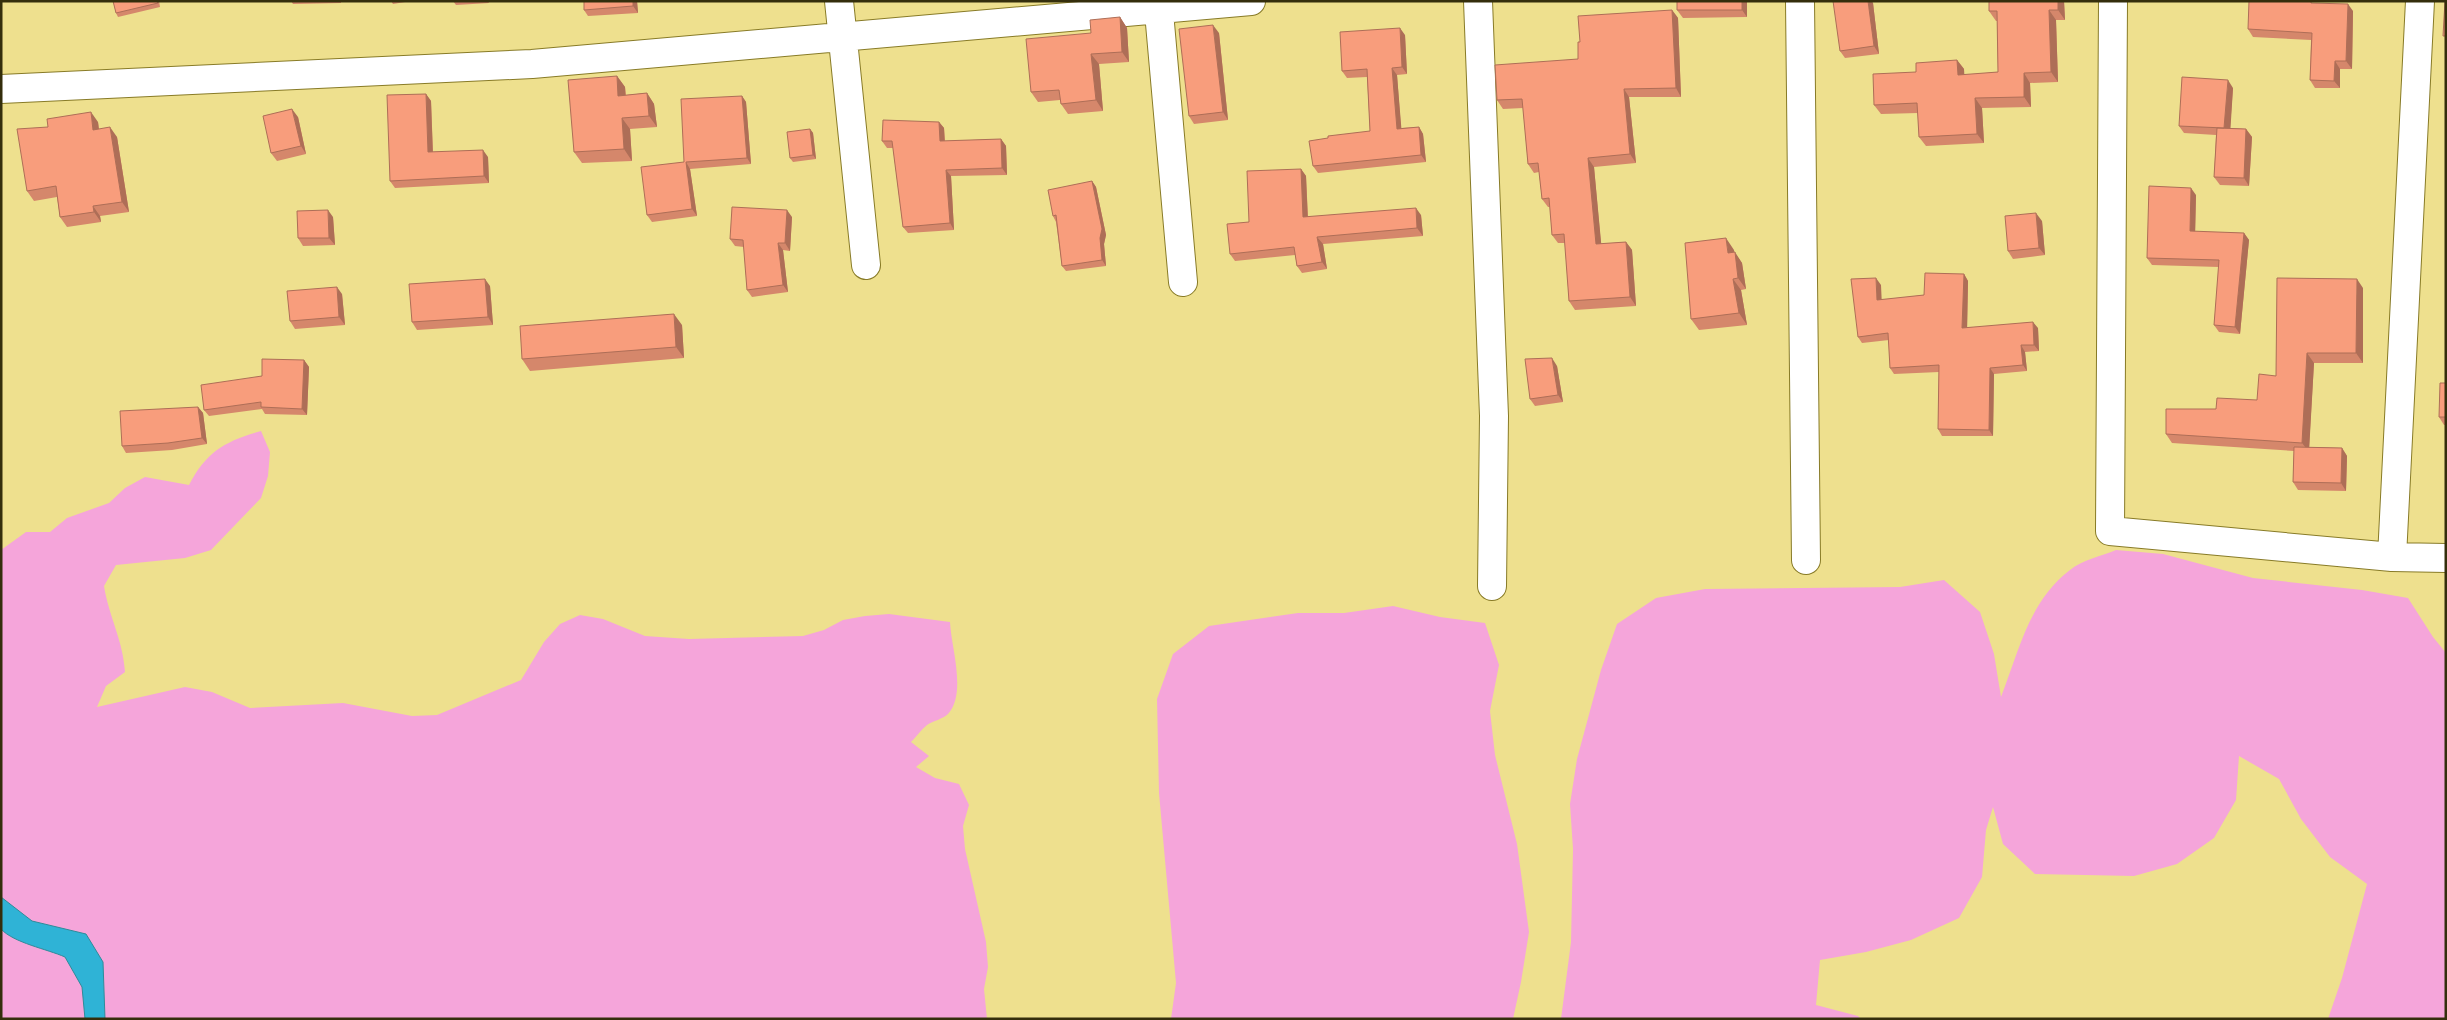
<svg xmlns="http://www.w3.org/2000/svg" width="2447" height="1020" font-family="Bitter,serif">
<rect width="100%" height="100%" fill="#eee08e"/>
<path fill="#f5a5da" d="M261,431L270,452L268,476L261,498L211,550L185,558L116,565L104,586C109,617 123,640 125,672L106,686L97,707L185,687L212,692L250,708L343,703L412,716L437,715L521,680L544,642L560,624L580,615L603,619L645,636L689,639L803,636L824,630L843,620L865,616L889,614L950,622C951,647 967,693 948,714C943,719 933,721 927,725C921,730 916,737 911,742L929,756L916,767L935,778L959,784L969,805L963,826L965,849L986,942L988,967L984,989L987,1019H1V550L26,532H50L67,518L109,503L125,488L145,477L189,485C206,452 225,441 261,431Z
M2116,550L2163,554L2253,578L2362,590L2408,598L2433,637L2446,653V1019H2328L2342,978L2367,884L2330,857L2301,819L2279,779L2239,756L2236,800L2214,838L2177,864L2134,876L2035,874L2003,844L1993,807L1986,830L1982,877L1959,918L1911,940L1866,952L1820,960L1816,1005L1858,1016L1861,1019H1561L1571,942L1573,849L1570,804L1577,759L1601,670L1617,624L1656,598L1705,589L1900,587L1944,580L1980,612L1994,654L2001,697C2019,651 2029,601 2070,570C2082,560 2102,556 2116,550Z
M1393,606L1440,617L1485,623L1499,665L1490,711L1495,755L1517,844L1529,932L1521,982L1513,1019H1171L1176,983L1159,793L1157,699L1173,654L1209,626L1298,613H1344Z"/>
<path fill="#2fb3d6" stroke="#308b99" d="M1,897L32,921L86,934L103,962L105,1019H85L82,987L65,957C47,949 14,943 1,929Z"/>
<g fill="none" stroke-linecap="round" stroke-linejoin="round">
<defs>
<path id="minor" d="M839,1L866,265
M1158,1L1183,282
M1478,1L1494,416L1492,586
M1800,1L1806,560
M2113,1L2110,531L2392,557L2446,558
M1,89L532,64L1251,1
M2392,557L2420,1"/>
</defs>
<use href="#minor" stroke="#887b27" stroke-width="30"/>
<use href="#minor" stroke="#fff" stroke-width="28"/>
</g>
<path fill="#d5876b" d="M113,1H159L160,7L118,17L116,13Z
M291,1H341V3L293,4Z
M391,1H411L393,4Z
M453,1H488L489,3L456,5Z
M637,1L638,13L588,16L584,10Z
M1747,1V17L1683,18L1677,10Z
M1989,1H2064L2065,20H2056L2058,82L2030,83L2031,107L1982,108L1984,143L1926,146L1919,137L1918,113L1881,114L1874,105L1916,72L1957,60L1964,69V75L1998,72L1997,21H1996L1989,11Z
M1873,3L1879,54L1845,58L1840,51Z
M2316,3L2353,11L2352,69H2340V88H2315L2310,80L2311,40L2253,37L2248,29Z
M1672,10L1678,18L1681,97H1629L1636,163L1594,167L1601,244L1626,242L1632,250L1636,306L1575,310L1569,301L1565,243H1558L1552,235L1550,207H1548L1542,199L1539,172L1534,173L1528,164L1523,108L1503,109L1497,100L1578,59L1580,42Z
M1120,17L1127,28L1129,62L1099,64L1103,111L1068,114L1061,104L1060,100L1038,102L1031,92L1091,33Z
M1219,33L1228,120L1194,124L1189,116Z
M1405,35L1407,74L1397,75L1401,128L1419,127L1423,134L1426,162L1318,173L1313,166L1370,131L1367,77L1347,78L1342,71Z
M617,76L625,87L626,95L647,93L654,104L657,127L630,129L632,161L582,163L574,152Z
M2233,88L2230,128L2246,129L2252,137L2249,186L2220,185L2214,177L2216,135L2184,133L2179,126Z
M426,94L431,101L433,152L488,157L489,183L395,188L390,181Z
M742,96L746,102L751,164L690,169L697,216L652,222L647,215L684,162Z
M298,117L306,154L277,161L271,153Z
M98,122L99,129L117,137L129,212L100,216L101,222L67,227L60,217L57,197L34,201L27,191L48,127Z
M939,122L944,128L945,141L1001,139L1006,146L1007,175L951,176L954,230L908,233L903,227L893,148H887L882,141Z
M810,129L813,133L816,159L793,162L790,158Z
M1301,169L1306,176L1308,217L1421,215L1423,236L1323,244L1327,269L1302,273L1297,266L1295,255L1235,261L1230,254L1249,222Z
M1092,181L1096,187L1106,235L1104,244L1106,266L1066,271L1062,266L1056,222L1053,216Z
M2196,195L2195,232L2244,233L2249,240L2240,334L2219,332L2214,325L2219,267L2152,265L2147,258Z
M333,217L335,245L303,246L298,238Z
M792,217L790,251L783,250L788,292L752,297L747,290L744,247L735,246L730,239Z
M2042,221L2045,255L2013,259L2008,251Z
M1734,250V252L1742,263L1746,289L1741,290L1747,325L1699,330L1691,319Z
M1964,274L1968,281L1967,327L2038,328L2039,351L2025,352L2027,371L1994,374L1993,436H1942L1938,429L1939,372L1894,374L1890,368L1889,340L1862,343L1858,337L1881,285V300L1924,295Z
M490,286L493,325L417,330L412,322Z
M2363,288V363H2314L2309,447L2342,448L2347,456L2346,491L2298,490L2293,482L2294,451L2172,443L2166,434L2216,409L2257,400L2276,376Z
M342,294L345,325L295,329L290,321Z
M682,325L684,358L530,371L522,359Z
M304,360L309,367L307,415L265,414L262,409L209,416L204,410L262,376Z
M1557,366L1563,402L1535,406L1530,399Z
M2446,383V425H2444L2439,417Z
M198,407L203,413L207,444L172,450L126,453L122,446Z"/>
<path fill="#ae6e57" d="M633,1H637L638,13L633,6Z
M1742,1H1747V17L1742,10Z
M1868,1H1872L1873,3L1879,54L1874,46Z
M2058,1H2064L2065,20L2058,10Z
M2348,4L2353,11L2352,69L2346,61Z
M1672,10L1678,18L1681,97L1676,88Z
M2049,10L2056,20L2058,82L2051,72Z
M1120,17L1127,28L1129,62L1122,52Z
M1213,25L1219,33L1228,120L1223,112Z
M1400,28L1405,35L1407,74L1402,67Z
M1091,54L1099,64L1103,111L1096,100Z
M1957,60L1964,69L1965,85L1958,75Z
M2335,61L2340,69V88L2334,81Z
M1392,68L1397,75L1402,136L1397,129Z
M2024,73L2030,83L2031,107L2024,97Z
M617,76L625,87L626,107L618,96Z
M2228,80L2233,88L2230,136L2224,128Z
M1624,89L1629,97L1636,163L1630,154Z
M647,93L654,104L657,127L649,116Z
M426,94L431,101L433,159L428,152Z
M742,96L746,102L751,164L747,158Z
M1975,98L1982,108L1984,143L1977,134Z
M292,109L298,117L306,154L301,146Z
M91,112L98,122L100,140L93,130Z
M622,118L630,129L632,161L624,149Z
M939,122L944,128L945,148L940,141Z
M110,127L117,137L129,212L122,202Z
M1419,127L1423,134L1426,162L1421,155Z
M810,129L813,133L816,159L813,155Z
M2246,129L2252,137L2249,186L2244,178Z
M1001,139L1006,146L1007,175L1002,168Z
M483,150L488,157L489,183L484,176Z
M1588,158L1594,167L1602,252L1596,244Z
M686,162L690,169L697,216L692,209Z
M1301,169L1306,176L1308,224L1303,217Z
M946,170L951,176L954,230L950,223Z
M1092,181L1096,187L1106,235L1104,244L1106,266L1102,260Z
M2191,188L2196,195L2195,239L2190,231Z
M93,206L100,216L101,222L94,212Z
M1416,208L1421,215L1423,236L1417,228Z
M328,210L333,217L335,245L329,238Z
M787,210L792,217L790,251L785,243Z
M2036,213L2042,221L2045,255L2039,248Z
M2244,233L2249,240L2240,334L2235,327Z
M1317,237L1323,244L1327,269L1322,262Z
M1726,238L1734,250L1736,264L1728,253Z
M1626,242L1632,250L1636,306L1630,297Z
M778,243L783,250L788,292L783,285Z
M1735,252L1742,263L1746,289L1738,278Z
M1964,274L1968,281L1967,334L1962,328Z
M1876,278L1881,285L1882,307L1877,300Z
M485,279L490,286L493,325L488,317Z
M1733,279L1741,290L1747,325L1739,313Z
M2357,279L2363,288V363L2356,353Z
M337,287L342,294L345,325L339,317Z
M674,314L682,325L684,358L676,347Z
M2033,322L2038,328L2039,351L2034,345Z
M2021,345L2025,352L2027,371L2023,365Z
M2307,353L2314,363L2309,452L2302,443Z
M1552,358L1557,366L1563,402L1558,395Z
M304,360L309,367L307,415L302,409Z
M1990,368L1994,374L1993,436L1989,430Z
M198,407L203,413L207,444L202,438Z
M2342,448L2347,456L2346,491L2341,483Z"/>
<path fill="#f89d7c" stroke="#ae6e57" d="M113,1H157L158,3L116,13Z
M584,1H633V6L584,10Z
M1677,1H1742V10H1677Z
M1833,1H1868L1874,46L1840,51Z
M1989,1H2058V10H2049L2051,72L2024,73V97L1975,98L1977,134L1919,137L1917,103L1874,105L1873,74L1916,72V63L1957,60L1958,75L1998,72L1997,11H1989Z
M2249,1H2311V3L2348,4L2346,61H2335L2334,81L2310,80L2312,33L2248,29Z
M2445,1H2446V36H2443Z
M1672,10L1676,88L1624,89L1630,154L1588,158L1596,244L1626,242L1630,297L1569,301L1564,234L1552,235L1549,198L1542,199L1538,163L1528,164L1522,99L1497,100L1495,65L1578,59V42H1580L1578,16Z
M1120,17L1122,52L1091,54L1096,100L1061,104L1059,90L1031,92L1026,39L1091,33L1090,20Z
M1213,25L1223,112L1189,116L1179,29Z
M1400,28L1402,67L1392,68L1397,129L1419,127L1421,155L1313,166L1309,141L1328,138V136L1370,131L1367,69L1342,71L1340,32Z
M617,76L618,96L647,93L649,116L622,118L624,149L574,152L568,80Z
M2182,77L2228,80L2224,128L2179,126Z
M426,94L428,152L483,150L484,176L390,181L387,95Z
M742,96L747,158L686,162L692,209L647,215L641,167L684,162L681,99Z
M292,109L301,146L271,153L263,116Z
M91,112L93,130L110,127L122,202L93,206L94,212L60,217L56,186L27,191L17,129L48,127L47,119Z
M883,120L939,122L940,141L1001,139L1002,168L946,170L950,223L903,227L892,141H882Z
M2217,128L2246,129L2244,178L2214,177Z
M810,129L813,155L790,158L787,132Z
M1301,169L1303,217L1416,208L1417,228L1317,237L1322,262L1297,266L1294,247L1230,254L1227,224L1249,222L1247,171Z
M1092,181L1102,229L1100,238L1102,260L1062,266L1056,215L1053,216L1048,190Z
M2149,186L2191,188L2190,231L2244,233L2235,327L2214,325L2219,260L2147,258Z
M732,207L787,210L785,243H778L783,285L747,290L743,240L730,239Z
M328,210L329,238H298L297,211Z
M2036,213L2039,248L2008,251L2005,216Z
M1726,238L1728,253L1735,252L1738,278L1733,279L1739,313L1691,319L1685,243Z
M1925,273L1964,274L1962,328L2033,322L2034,345H2021L2023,365L1990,368L1989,430L1938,429L1939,365L1890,368L1888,333L1858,337L1851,279L1876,278L1877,300L1924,295Z
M2277,278L2357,279L2356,353H2307L2302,443L2166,434V409H2216L2217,398L2257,400L2259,374L2276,376Z
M485,279L488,317L412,322L409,284Z
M337,287L339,317L290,321L287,291Z
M674,314L676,347L522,359L520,326Z
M1552,358L1558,395L1530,399L1525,359Z
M262,359L304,360L302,409L261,407V402L204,410L201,385L262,376Z
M2440,383H2446V417H2439Z
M198,407L202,438L168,443L122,446L120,411Z
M2294,447L2342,448L2341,483L2293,482Z"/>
<rect width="2447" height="1020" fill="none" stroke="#342e0c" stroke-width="5"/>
</svg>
